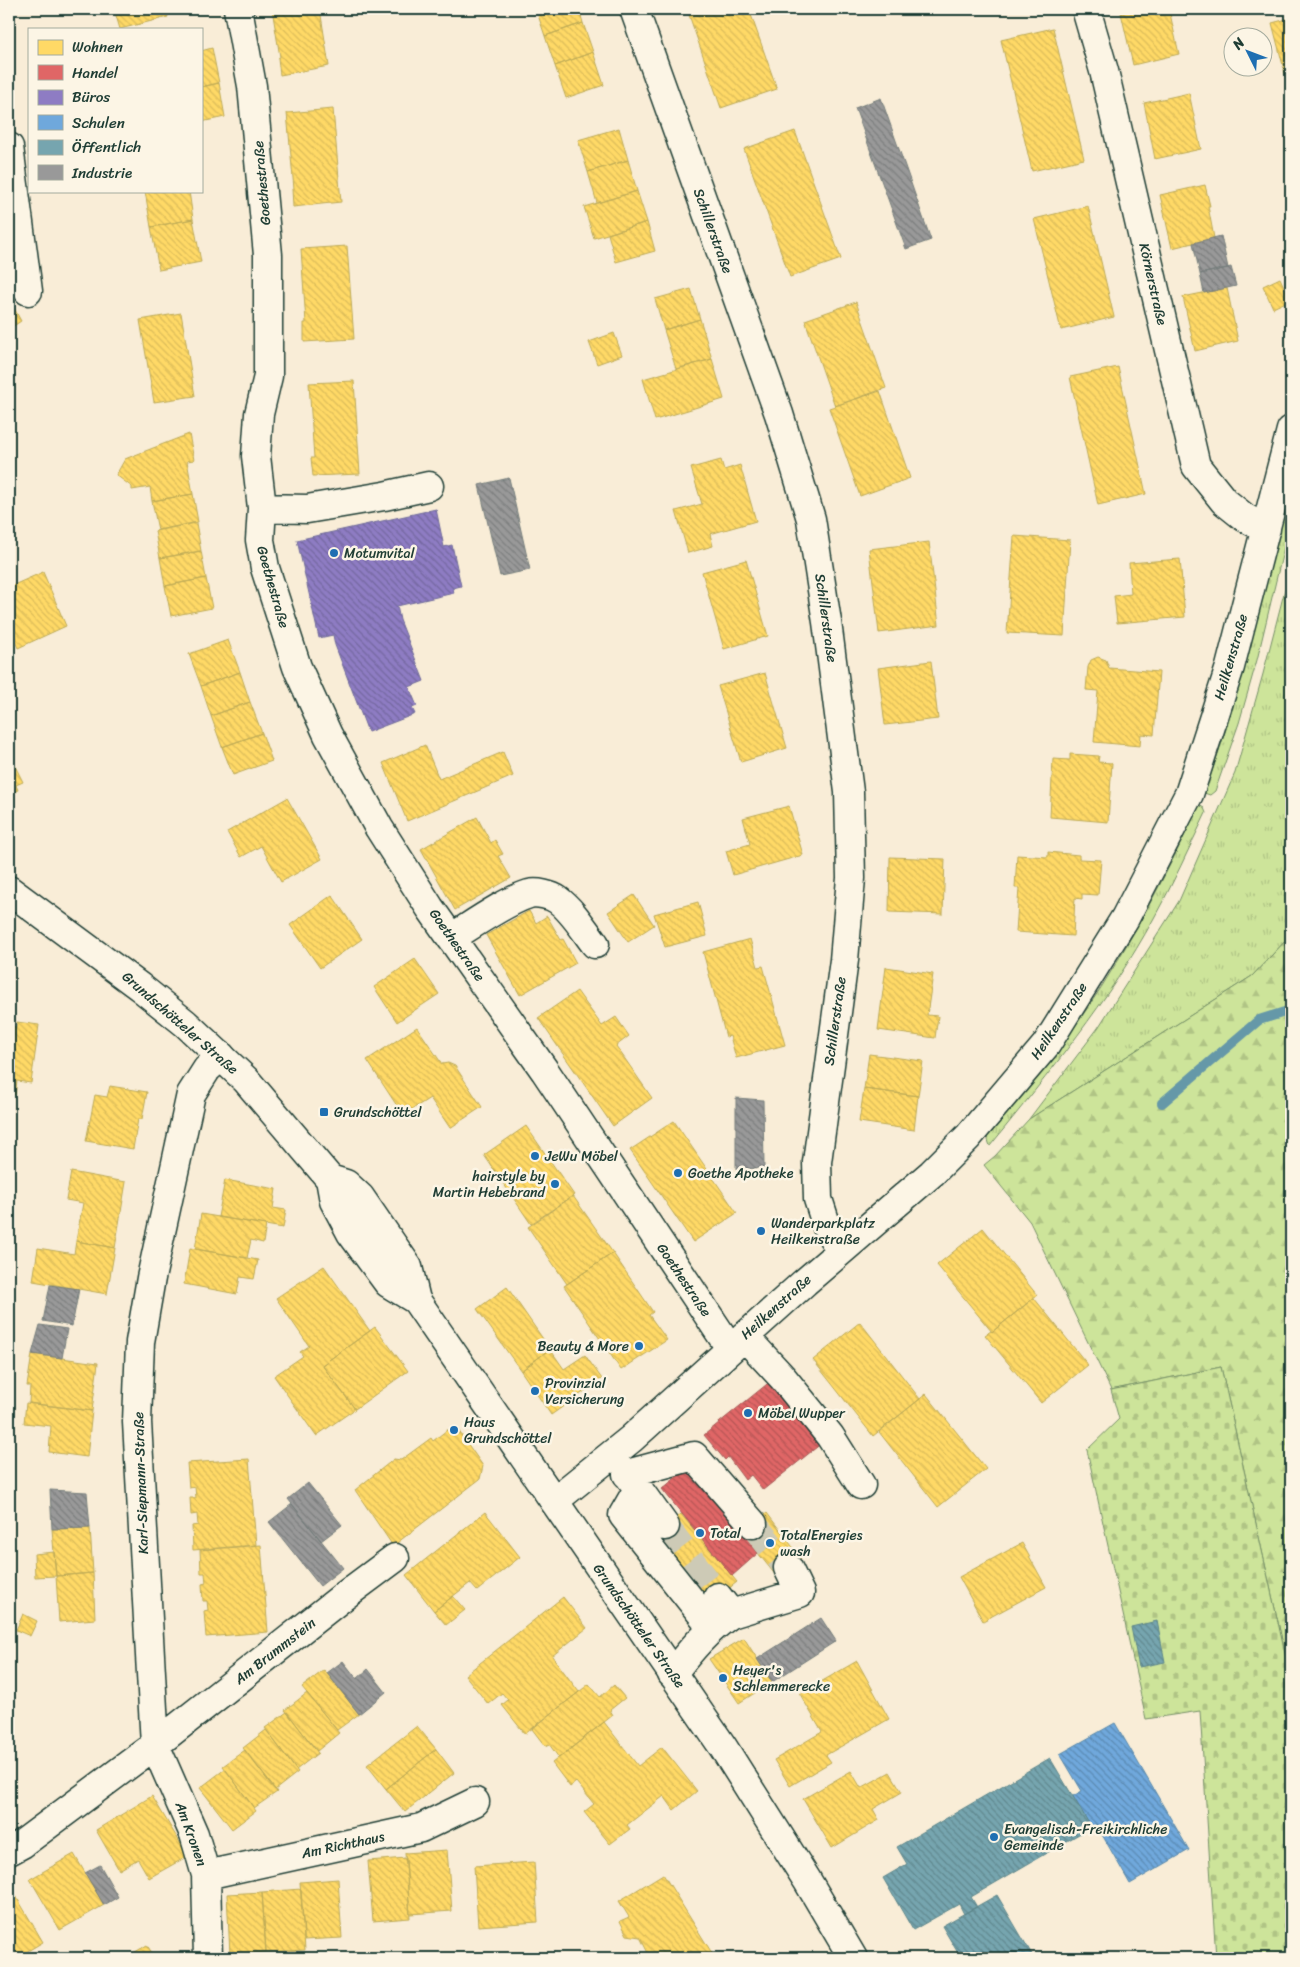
<svg xmlns="http://www.w3.org/2000/svg" width="1300" height="1967" font-family="Sriracha,sans-serif">
<defs>
<pattern id="grass-tufts" width="24" height="20" patternUnits="userSpaceOnUse" patternTransform="scale(1.25)"><rect width="24" height="20" fill="#cde49a"/><path d="M3 7l-1-3M5 7V3M7 7l1-3M15 17l-1-3M17 17v-4M19 17l1-3" fill="none" stroke="#b0c485"/></pattern>
<pattern id="forest-firs" width="22" height="20" patternUnits="userSpaceOnUse" patternTransform="scale(1.25)"><rect width="22" height="20" fill="#cde49a"/><path d="M5 1l3.5 6h-7zM16 11l3.5 6h-7z" fill="#b0c485"/></pattern>
<pattern id="cemetery-stones" width="16" height="16" patternUnits="userSpaceOnUse" patternTransform="scale(1.25)"><rect width="16" height="16" fill="#cde49a"/><path d="M2 7V4a2 2 0 0 1 4 0v3zM10 15v-3a2 2 0 0 1 4 0v3z" fill="#b0c485"/></pattern>
<pattern id="homes-back-hatch" width="6" height="6" patternUnits="userSpaceOnUse" patternTransform="scale(1.25)"><rect width="6" height="6" fill="#ffd966"/><path d="M-1 5l2 2M0 0l6 6M5-1l2 2" fill="none" stroke="#dabb59"/></pattern>
<pattern id="shops-back-hatch" width="6" height="6" patternUnits="userSpaceOnUse" patternTransform="scale(1.25)"><rect width="6" height="6" fill="#e06666"/><path d="M-1 5l2 2M0 0l6 6M5-1l2 2" fill="none" stroke="#b55555"/></pattern>
<pattern id="offices-back-hatch" width="6" height="6" patternUnits="userSpaceOnUse" patternTransform="scale(1.25)"><rect width="6" height="6" fill="#8e7cc3"/><path d="M-1 5l2 2M0 0l6 6M5-1l2 2" fill="none" stroke="#73679f"/></pattern>
<pattern id="schools-back-hatch" width="6" height="6" patternUnits="userSpaceOnUse" patternTransform="scale(1.25)"><rect width="6" height="6" fill="#6fa8dc"/><path d="M-1 5l2 2M0 0l6 6M5-1l2 2" fill="none" stroke="#5b8ab3"/></pattern>
<pattern id="public-back-hatch" width="6" height="6" patternUnits="userSpaceOnUse" patternTransform="scale(1.25)"><rect width="6" height="6" fill="#76a5af"/><path d="M-1 5l2 2M0 0l6 6M5-1l2 2" fill="none" stroke="#60888f"/></pattern>
<pattern id="industry-back-hatch" width="6" height="6" patternUnits="userSpaceOnUse" patternTransform="scale(1.25)"><rect width="6" height="6" fill="#999"/><path d="M-1 5l2 2M0 0l6 6M5-1l2 2" fill="none" stroke="#7c7e7e"/></pattern>
</defs>
<rect width="100%" height="100%" fill="#f9edd7"/>
<filter id="ink" filterUnits="userSpaceOnUse"><feTurbulence type="fractalNoise" baseFrequency=".02" numOctaves="2"/><feDisplacementMap in="SourceGraphic" scale="10" xChannelSelector="R" yChannelSelector="G"/><feConvolveMatrix kernelMatrix="1 2 1 2 8 2 1 2 1" color-interpolation-filters="sRGB"/></filter>
<g filter="url(#ink)">
<path fill="url(#grass-tufts)" stroke="#769067" d="M1291,480V518L1257,660L1239,723L1215,791L1210,795L1204,793C1242,691 1265,586 1291,480Z
M1291,566V935L1252,976L1029,1119L1098,1028L1179,901L1235,773L1263,674Z
M1199,805L1204,808L1206,813C1189,848 1173,884 1154,918C1109,1001 1049,1073 990,1146L987,1137C1026,1088 1068,1040 1102,986C1138,929 1170,867 1199,805Z"/>
<path fill="url(#forest-firs)" stroke="#769067" d="M1291,935V1714L1286,1658L1221,1367L1111,1390L1030,1222L984,1165L995,1156L1029,1119L1252,976Z"/>
<path fill="url(#cemetery-stones)" stroke="#769067" d="M1221,1367L1286,1658L1291,1714V1958H1216L1200,1711L1146,1719L1087,1450L1119,1419L1111,1390Z"/>
<path fill="url(#homes-back-hatch)" stroke="#bcaa57" d="M114,9H171L166,10L168,17L120,29Z
M272,9H320L329,66L280,75L278,58L280,57Z
M536,9H579L583,23L545,36Z
M687,9H749L777,89L721,108Z
M1139,9H1169L1179,54L1133,65L1121,13Z
M1291,18V80L1287,81L1272,23Z
M583,23L593,52L555,66L545,36Z
M1053,28L1084,159L1032,171L1001,40Z
M212,48L219,83L201,87V51Z
M593,52L604,85L566,98L555,66Z
M219,83L225,117L201,122V87Z
M1189,93L1201,149L1155,159L1144,103Z
M333,109L341,202L293,207L292,189H294L287,113Z
M619,128L628,160L588,172L578,140Z
M795,131L841,259L790,277L744,149Z
M628,160L637,191L597,203L588,172Z
M1205,185L1210,206H1208L1214,238L1172,248L1160,195Z
M145,191H189L193,219L151,227Z
M637,191L647,222L594,238L584,207Z
M1088,206L1114,317L1061,330L1034,219Z
M193,219L201,262L159,270L151,227Z
M647,222L655,251L616,262L608,234Z
M347,246L354,339L304,342V323H306L301,249Z
M1280,278L1290,300L1273,308L1263,286Z
M1227,288L1238,341L1195,351L1183,297Z
M691,289L700,319L664,330L655,299Z
M9,299L21,321L9,329Z
M856,302L886,388L835,406L805,320Z
M181,313L195,396L154,402L140,320Z
M700,319L712,359L676,369L664,330Z
M614,333L622,355L597,364L589,342Z
M712,359L724,399L655,420L643,379Z
M1118,367L1146,494L1098,505L1070,377Z
M354,381L360,474L313,476L311,458H314L309,383Z
M880,391L910,478L860,496L829,408Z
M189,434L194,460L187,461L193,494L152,501L150,487L132,490V487L116,475L125,459L130,457Z
M721,460L724,470L740,465L756,521L710,534L713,546L688,553L676,511L702,504L691,468Z
M193,494L198,522L158,530L152,501Z
M196,523L201,551L160,558L155,531Z
M1014,536L1070,540L1064,636L1007,633Z
M929,542L939,625L879,633L869,549Z
M201,551L206,578L165,586L160,558Z
M1180,559L1185,617L1117,623L1114,596L1131,594L1129,563Z
M746,560L768,636L724,649L702,572Z
M43,572L66,626L18,648L9,628V587Z
M206,578L212,608L171,616L165,586Z
M228,640L240,672L201,686L189,654Z
M1098,657L1106,660L1109,668L1159,672L1154,735L1141,734L1140,746L1094,742L1098,691L1086,690L1088,667L1091,660Z
M931,661L938,719L885,725L878,668Z
M240,672L250,702L211,716L201,686Z
M765,673L787,748L741,762L718,686Z
M250,702L262,733L222,747L211,716Z
M262,733L272,761L233,775L222,747Z
M425,745L439,779L503,752L513,776L407,821L383,763Z
M1070,754L1099,756L1098,762L1112,763L1108,822L1050,817L1053,759L1070,760Z
M15,766L23,782L16,785L18,790L9,794V768Z
M287,798L322,859L281,882L261,846L241,857L227,832Z
M789,806L803,855L733,875L726,851L750,844L743,818Z
M477,817L491,843L495,840L503,854L498,856L511,878L455,910L421,849Z
M1048,852L1079,855V859L1101,860L1098,895L1082,894V899L1075,898L1073,936L1016,932L1019,888H1015L1017,855L1048,857Z
M890,857L945,859L943,914L889,912Z
M332,895L362,939L320,968L290,925Z
M634,895L654,925L628,942L608,912Z
M698,902L707,936L665,947L654,914Z
M529,911L536,923L547,916L561,940L563,939L576,963L520,995L486,935Z
M750,939L758,967L763,966L785,1045L736,1058L730,1036L726,1037L703,952Z
M415,959L439,994L397,1022L374,987Z
M886,967L933,974L927,1015L938,1016L935,1038L878,1030Z
M577,991L602,1026L616,1017L629,1036L616,1046L652,1098L613,1126L538,1018Z
M17,1022L39,1025L31,1083L17,1081L15,1095L9,1094V1026L16,1027Z
M417,1027L442,1064L448,1063L455,1066L482,1107L450,1128L430,1098L403,1115L367,1060Z
M869,1054L923,1061L918,1096L864,1089Z
M110,1086L147,1092L142,1119H138L133,1149L86,1141L95,1095L107,1097Z
M864,1089L918,1096L914,1130L859,1122Z
M674,1121L737,1213L693,1242L630,1150Z
M526,1126L574,1195L531,1224L484,1155Z
M71,1172L126,1182L115,1248L76,1241L83,1203L66,1200Z
M225,1180L276,1189L273,1208L286,1210L283,1228L218,1217Z
M573,1196L613,1253L567,1284L528,1227Z
M201,1214L266,1225L263,1243L251,1240L247,1258L195,1249Z
M983,1228L1037,1295L992,1332L937,1265Z
M76,1241L115,1248L107,1294L33,1281L38,1248L74,1254Z
M190,1248L258,1260L254,1279L240,1277L237,1294L184,1284Z
M613,1253L653,1312L649,1315L667,1340L621,1370L564,1286Z
M324,1266L370,1331L322,1365L355,1409L316,1436L274,1376L303,1356L300,1352L309,1346L276,1298Z
M507,1287L550,1349L521,1371L477,1309Z
M1034,1298L1088,1365L1041,1403L985,1335L991,1331L992,1332Z
M860,1322L920,1399L873,1436L813,1360Z
M375,1327L408,1371L355,1409L322,1365Z
M550,1349L564,1369L585,1355L602,1379L551,1415L521,1371Z
M32,1354L98,1363L92,1411L29,1403L30,1386H27Z
M926,1394L986,1469L938,1507L879,1432Z
M26,1403L92,1411L87,1457L49,1452L51,1426L24,1423Z
M447,1430H458L483,1466L480,1479L393,1546L355,1490L394,1459L401,1460L431,1438L433,1441Z
M249,1459L256,1545L193,1550L192,1526L198,1525L197,1514L191,1515L190,1498H196L195,1487L189,1488L187,1463Z
M485,1512L520,1557L477,1591L470,1583L434,1611L406,1575Z
M767,1513L801,1558L777,1577L742,1533Z
M681,1514L737,1582L703,1609L647,1541Z
M90,1528L93,1573L56,1576L52,1529Z
M1022,1543L1046,1587L983,1621L959,1577Z
M261,1545L268,1632L206,1637L204,1611L208,1610L207,1601H203L202,1584L206,1583L205,1573H201L200,1550Z
M54,1552L56,1576L35,1577L34,1554Z
M93,1573L95,1619L59,1622L56,1576Z
M453,1596L465,1610L446,1625L434,1611Z
M563,1597L587,1628L552,1656L579,1692L525,1734L502,1705L508,1700L502,1693L488,1704L465,1675Z
M23,1614L37,1621L30,1636L16,1630Z
M744,1638L772,1682L739,1703L709,1659Z
M857,1661L889,1719L826,1755L831,1762L790,1786L774,1760L822,1732L800,1694Z
M324,1670L359,1714L337,1730L302,1687Z
M589,1684L600,1697L614,1685L625,1698L610,1710L613,1715L559,1758L549,1744L545,1746L532,1729Z
M307,1693L339,1733L317,1751L285,1710Z
M287,1712L318,1753L296,1770L265,1728Z
M604,1722L638,1766L662,1747L697,1791L674,1810L664,1796L627,1825L630,1829L610,1844L584,1812L594,1804L576,1782L570,1787L552,1763Z
M417,1726L436,1749L386,1789L367,1765Z
M266,1730L298,1772L275,1790L243,1748Z
M436,1749L454,1773L405,1812L386,1789Z
M245,1750L277,1792L254,1808L223,1766Z
M225,1769L256,1811L232,1829L200,1788Z
M851,1771L861,1788L890,1772L902,1792L873,1809L879,1820L832,1848L803,1799Z
M152,1796L188,1856L149,1878L138,1859L119,1870L96,1830Z
M447,1850L452,1911L410,1914L405,1853Z
M74,1854L104,1905L60,1930L30,1879Z
M406,1858L410,1918L373,1921L368,1861Z
M534,1862L538,1922L478,1926L474,1866Z
M663,1874L715,1958H643L648,1953L640,1937L627,1935L620,1921L629,1917L619,1901Z
M338,1879L342,1938L304,1940L300,1882Z
M301,1889L305,1950L266,1952L262,1892Z
M13,1891L43,1942L16,1958H9V1893Z
M262,1892L266,1952L230,1955L227,1894Z
M147,1945L155,1958H125Z"/>
<path fill="url(#shops-back-hatch)" stroke="#a65a57" d="M777,1376L822,1443L763,1490L751,1475L745,1480L728,1457L725,1460L704,1435Z
M691,1465L758,1553L732,1576L662,1489Z"/>
<path fill="url(#offices-back-hatch)" stroke="#6d6998" d="M436,509L444,547L452,545L461,586L453,588L454,593L397,606L400,620L424,681L409,687L417,706L412,708L415,714L368,732L335,645L333,635L319,638L297,540Z"/>
<path fill="url(#schools-back-hatch)" stroke="#5788aa" d="M1115,1723L1189,1850L1130,1884L1096,1824L1091,1827L1073,1796L1082,1791L1060,1754Z"/>
<path fill="url(#public-back-hatch)" stroke="#5c868a" d="M1157,1621L1165,1662L1139,1667L1131,1627Z
M1050,1758L1091,1827L971,1897L977,1907L964,1914L959,1904L913,1930L883,1878L907,1864L897,1847Z
M997,1895L1034,1958H961L942,1926Z"/>
<path fill="url(#industry-back-hatch)" stroke="#747d7b" d="M881,98L931,240L906,249L855,108Z
M1221,236L1228,268L1200,274L1193,243Z
M1231,267L1236,286L1204,293L1200,274Z
M509,478L530,570L500,576L479,485Z
M736,1098L763,1100L764,1168L736,1169Z
M50,1285L79,1289L72,1326L43,1321Z
M40,1325L67,1329L62,1358L32,1354Z
M308,1483L342,1525L321,1541L288,1499Z
M50,1490L87,1492L90,1528L52,1529Z
M292,1504L343,1568L320,1586L269,1522Z
M821,1618L836,1641L772,1682L757,1659Z
M343,1661L357,1679L368,1669L386,1692L359,1714L327,1673Z
M100,1865L118,1897L104,1905L85,1873Z"/>
<g fill="none" stroke-linecap="round" stroke-linejoin="round">
<path stroke="#6598a8" stroke-width="10" d="M1162,1103L1259,1020L1291,1010"/>
<path stroke="#cdcab6" stroke-width="28" stroke-dasharray="28 14" stroke-linecap="butt" d="M753,1524L788,1568
M665,1526L718,1597"/>
<defs>
<path id="minor" d="M238,9L252,86L268,255V376L259,414L256,456L262,508L260,540L265,568L297,667L328,735L379,828L430,908L545,1071L730,1348
M634,9L779,414L811,519L827,622L849,792L851,878L844,960L817,1162L818,1199L828,1230L841,1250
M1086,9L1104,71L1196,466L1224,501L1244,517L1266,529
M9,147L28,291
M262,508L307,509L384,496L429,486
M451,938C472,925 506,901 529,894C537,892 551,895 558,900C573,911 584,930 595,944
M744,1336L783,1378L830,1436L861,1485
M627,1474L694,1456L753,1524
M629,1476L665,1526
M638,1489L623,1515L712,1627
M554,1501L631,1439L805,1282L932,1173L968,1137L1046,1045L1125,918L1189,794L1230,667L1291,430
M731,1614L800,1593L788,1568
M672,1674C690,1651 706,1631 731,1614L718,1597
M9,1851L22,1844L155,1745L344,1596L395,1558
M206,1875L421,1828L475,1802
M208,1958L206,1875L194,1834L155,1745L137,1422L140,1342L151,1278L191,1094L207,1069L221,1056"/>
<path id="major" d="M9,890L140,987L185,1023L246,1080L330,1179L334,1201L351,1233L388,1283L416,1300
M330,1179L346,1184L360,1197L408,1267L416,1300L723,1747L807,1880L853,1958"/>
</defs>
<use href="#minor" stroke="#1f3d34" stroke-width="31"/>
<use href="#major" stroke="#1f3d34" stroke-width="31"/>
<use href="#minor" stroke="#fcf5e5" stroke-width="28"/>
<use href="#major" stroke="#fcf5e5" stroke-width="28"/>
</g>
</g>
<g fill="#1f6fb2" stroke="#fcf5e5" stroke-width="2">
<circle cx="334" cy="553" r="5"/>
<rect x="319" y="1107" width="10" height="10" rx="2.5"/>
<circle cx="535" cy="1156" r="5"/>
<circle cx="678" cy="1173" r="5"/>
<circle cx="555" cy="1184" r="5"/>
<circle cx="761" cy="1231" r="5"/>
<circle cx="639" cy="1346" r="5"/>
<circle cx="535" cy="1391" r="5"/>
<circle cx="748" cy="1413" r="5"/>
<circle cx="454" cy="1430" r="5"/>
<circle cx="700" cy="1533" r="5"/>
<circle cx="770" cy="1543" r="5"/>
<circle cx="723" cy="1678" r="5"/>
<circle cx="994" cy="1837" r="5"/>
</g>
<g text-anchor="middle" dominant-baseline="central" stroke-width="5" stroke-linejoin="round" paint-order="stroke">
<g font-size="14" fill="#1f3d34" stroke="#fcf5e5">
<text transform="translate(262 183) rotate(-95)">Goethestraße</text>
<text transform="translate(713 231) rotate(70)">Schillerstraße</text>
<text transform="translate(1153 284) rotate(77)">Körnerstraße</text>
<text transform="translate(273 587) rotate(74)">Goethestraße</text>
<text transform="translate(826 618) rotate(82)">Schillerstraße</text>
<text transform="translate(1231 657) rotate(-74)">Heilkenstraße</text>
<text transform="translate(457 945) rotate(55)">Goethestraße</text>
<text transform="translate(835 1021) rotate(-82)">Schillerstraße</text>
<text transform="translate(1059 1021) rotate(-56)">Heilkenstraße</text>
<text transform="translate(180 1023) rotate(41)">Grundschötteler Straße</text>
<text transform="translate(684 1280) rotate(56)">Goethestraße</text>
<text transform="translate(776 1307) rotate(-42)">Heilkenstraße</text>
<text transform="translate(141 1483) rotate(-92)">Karl-Siepmann-Straße</text>
<text transform="translate(639 1626) rotate(55)">Grundschötteler Straße</text>
<text transform="translate(275 1651) rotate(-38)">Am Brummstein</text>
<text transform="translate(191 1834) rotate(70)">Am Kronen</text>
<text transform="translate(343 1845) rotate(-12)">Am Richthaus</text>
</g>
<g font-size="14" fill="#1f3d34" stroke="#fcf5e5" text-anchor="start">
<text x="344" y="553">Motumvital</text>
<text x="334" y="1112">Grundschöttel</text>
<text x="545" y="1156">JeWu Möbel</text>
<text x="688" y="1173">Goethe Apotheke</text>
<text x="545" y="1176" text-anchor="end">hairstyle by<tspan x="545" dy="16">Martin Hebebrand</tspan></text>
<text x="771" y="1223">Wanderparkplatz<tspan x="771" dy="16">Heilkenstraße</tspan></text>
<text x="629" y="1346" text-anchor="end">Beauty &amp; More</text>
<text x="545" y="1383">Provinzial<tspan x="545" dy="16">Versicherung</tspan></text>
<text x="758" y="1413">Möbel Wupper</text>
<text x="464" y="1422">Haus<tspan x="464" dy="16">Grundschöttel</tspan></text>
<text x="710" y="1533">Total</text>
<text x="780" y="1535">TotalEnergies<tspan x="780" dy="16">wash</tspan></text>
<text x="733" y="1670">Heyer's<tspan x="733" dy="16">Schlemmerecke</tspan></text>
<text x="1004" y="1829">Evangelisch-Freikirchliche<tspan x="1004" dy="16">Gemeinde</tspan></text>
</g>
</g>
<rect width="1300" height="1967" fill="none" stroke="#fcf5e5" stroke-width="30"/>
<rect x="15" y="15" width="1270" height="1937" fill="none" stroke="#1f3d34" stroke-width="2" filter="url(#ink)"/>
<rect x="28" y="28" width="175" height="165" fill="#fcf5e5" stroke="#a4ab9e"/>
<rect x="38" y="40" width="25" height="15" fill="#ffd966" stroke="#a4ab9e"/>
<text x="72" y="52" font-size="15" fill="#1f3d34">Wohnen</text>
<rect x="38" y="65" width="25" height="15" fill="#e06666" stroke="#a4ab9e"/>
<text x="72" y="78" font-size="15" fill="#1f3d34">Handel</text>
<rect x="38" y="90" width="25" height="15" fill="#8e7cc3" stroke="#a4ab9e"/>
<text x="72" y="102" font-size="15" fill="#1f3d34">Büros</text>
<rect x="38" y="115" width="25" height="15" fill="#6fa8dc" stroke="#a4ab9e"/>
<text x="72" y="128" font-size="15" fill="#1f3d34">Schulen</text>
<rect x="38" y="140" width="25" height="15" fill="#76a5af" stroke="#a4ab9e"/>
<text x="72" y="152" font-size="15" fill="#1f3d34">Öffentlich</text>
<rect x="38" y="165" width="25" height="15" fill="#999999" stroke="#a4ab9e"/>
<text x="72" y="178" font-size="15" fill="#1f3d34">Industrie</text>
<g transform="translate(1248 52) rotate(312)"><circle r="24" fill="#fcf5e5" stroke="#a4ab9e"/>
<path d="M0-4L9 19L0 12L-9 19Z" fill="#1f6fb2"/>
<text y="-8" font-size="14" font-weight="bold" text-anchor="middle" fill="#1f3d34">N</text>
</g>
</svg>
